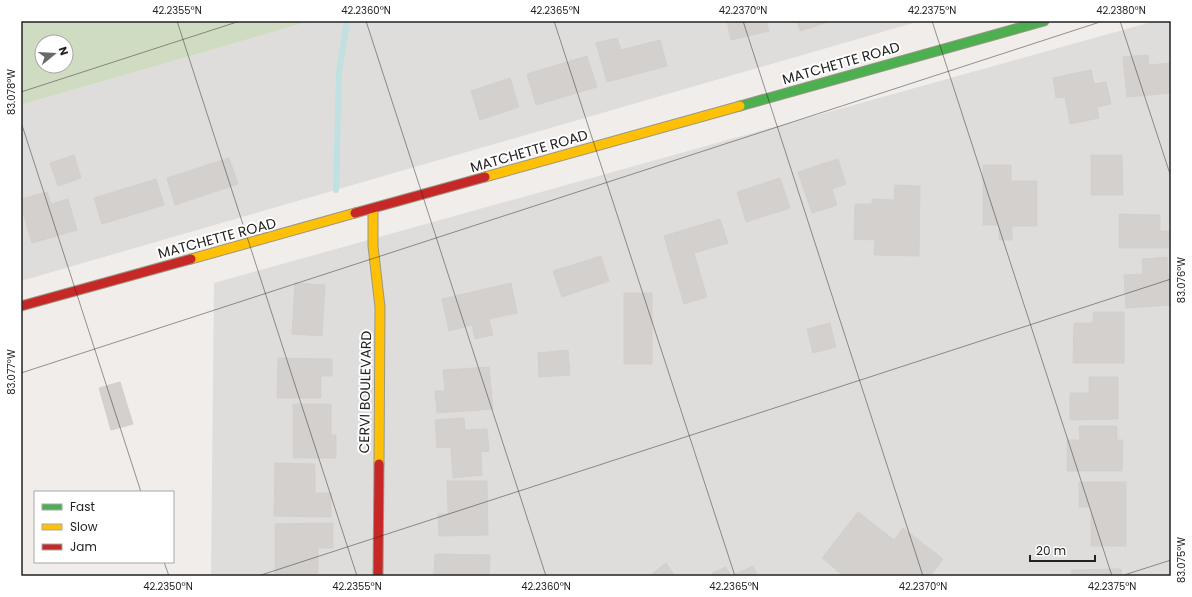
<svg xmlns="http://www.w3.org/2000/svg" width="1192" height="597" font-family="Poppins,sans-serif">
<rect width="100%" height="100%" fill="#f0edeb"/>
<path fill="#dfdddc" d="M311,21H920L21,281V105Z
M1155,21H1171V576H211L214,283Z"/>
<path fill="#d0dcc2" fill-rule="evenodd" d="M21,21H311L21,105ZM42,42H66V66H42Z"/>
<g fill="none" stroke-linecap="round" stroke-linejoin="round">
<path stroke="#c0e0e1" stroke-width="6" d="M336,190L339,72L347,21"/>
</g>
<path fill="#d3d0ce" stroke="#d3cfcc" d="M727,21H766L769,31L731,40Z
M797,21H831L800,31Z
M617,38L621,50L660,40L667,66L607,82L596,43Z
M1148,55L1149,65L1171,63V93L1127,97L1123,57Z
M587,56L597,87L536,105L527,74Z
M1091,70L1094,84L1106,82L1111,104L1097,107L1099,118L1070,124L1065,97L1056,98L1053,78Z
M510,78L519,107L480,120L471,91Z
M74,155L81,178L58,186L50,163Z
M1091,155H1122L1123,195H1091Z
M229,158L238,184L175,205L167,178Z
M838,159L846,184L832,189L837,205L812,213L798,172Z
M983,165H1011V181H1037V226H1012V240H999V225H983Z
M780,178L790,208L746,222L737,192Z
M156,179L164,205L102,224L94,198Z
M895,185L920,186L919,256L874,255L875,240L854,239L855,204H872V199L894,200Z
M47,192L51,204L68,199L77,230L32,243L21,206V199Z
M1119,214L1160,215V231H1169L1168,248H1119Z
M720,219L728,243L694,253L707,297L684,304L664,236Z
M601,256L609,281L562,297L553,271Z
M1167,257L1170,305L1126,308L1124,275L1143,274L1142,259Z
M295,283L325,285L322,336L292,334Z
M511,283L517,313L489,319L493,335L475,339L472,325L449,331L442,299Z
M624,293H652V364H624Z
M1093,312H1124V363H1073L1074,323H1093Z
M830,323L836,347L813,353L807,329Z
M568,350L570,375L539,377L538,353Z
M278,358L332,359V376H321V398H277Z
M489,367L493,409L437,413L435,391H445L443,370Z
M1089,377H1118V419L1070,420V393H1089Z
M120,382L133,424L111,430L99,388Z
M293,404H331V435H336V458H293Z
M464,418L465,430L487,429L489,451L481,452L482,475L453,478L451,447L437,448L435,420Z
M1079,426H1117V440H1123L1122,471H1067V440H1080Z
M275,463L315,464V493H331V517L274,516Z
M447,481H487L488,535L439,536L438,514H448Z
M1079,482H1126V546H1091V507H1079Z
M858,512L894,540L903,528L943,559L930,576H844L822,558Z
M333,523V548H318V573L275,574V524Z
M435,554L490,555L489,576H434Z
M666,563L675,576H649Z
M753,566L758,576H714L712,573L726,567L731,576Z
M1121,569L1122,576H1071V570Z"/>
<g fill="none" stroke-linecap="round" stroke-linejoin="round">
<defs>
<path id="fast" d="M740,106L1044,21"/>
<path id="slow" d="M485,177L740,106
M373,209V246L380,307L379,464
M191,259L355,213"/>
<path id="jam" d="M355,213L485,177
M21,306L191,259
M378,576L379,464"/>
</defs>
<use href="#fast" stroke="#9a9782" stroke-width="11"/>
<use href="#slow" stroke="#9a9782" stroke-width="11"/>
<use href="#jam" stroke="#9a9782" stroke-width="11"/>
<use href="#fast" stroke="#4caf50" stroke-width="9"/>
<use href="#slow" stroke="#ffc107" stroke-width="9"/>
<use href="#jam" stroke="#c62828" stroke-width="9"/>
</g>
<path fill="none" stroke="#222" stroke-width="1" stroke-opacity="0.45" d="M177,21L357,576M366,21L546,576M554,21L735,576M743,21L923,576M932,21L1112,576M1120,21L1171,177M21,92L240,21M21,122L141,492M21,373L1103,21M164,562L169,576M258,576L1171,279M1121,576L1171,560"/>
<g text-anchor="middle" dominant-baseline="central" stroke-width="4" stroke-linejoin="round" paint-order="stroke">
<g font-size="14" fill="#222" stroke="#fff">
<text transform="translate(841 63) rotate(-16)">MATCHETTE ROAD</text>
<text transform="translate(529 151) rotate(-16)">MATCHETTE ROAD</text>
<text transform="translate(217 238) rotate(-15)">MATCHETTE ROAD</text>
<text transform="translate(365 392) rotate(-89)">CERVI BOULEVARD</text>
</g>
</g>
<rect width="1192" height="597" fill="none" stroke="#ffffff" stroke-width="44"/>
<rect x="34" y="491" width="140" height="72" fill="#ffffff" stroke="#a7a7a7"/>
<rect x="42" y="504" width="20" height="6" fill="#4caf50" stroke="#a7a7a7"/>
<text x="70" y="511" font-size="12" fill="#222222">Fast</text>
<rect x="42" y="524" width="20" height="6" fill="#ffc107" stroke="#a7a7a7"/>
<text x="70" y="531" font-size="12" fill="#222222">Slow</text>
<rect x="42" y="544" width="20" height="6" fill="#c62828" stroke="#a7a7a7"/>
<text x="70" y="551" font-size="12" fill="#222222">Jam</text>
<g transform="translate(54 54) rotate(72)"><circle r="19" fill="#ffffff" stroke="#a7a7a7"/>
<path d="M0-3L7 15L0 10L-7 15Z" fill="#6a6968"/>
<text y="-6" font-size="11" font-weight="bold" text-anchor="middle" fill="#222222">N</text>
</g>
<path d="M1030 555v6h65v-6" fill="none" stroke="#222222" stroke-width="2"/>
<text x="1036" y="555" font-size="12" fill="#222222" stroke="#ffffff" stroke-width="3" paint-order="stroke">20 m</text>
<rect x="22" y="22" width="1148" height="553" fill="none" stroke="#222" stroke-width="1.5"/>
<g font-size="10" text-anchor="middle" fill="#222">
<text x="177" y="14">42.2355°N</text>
<text x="366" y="14">42.2360°N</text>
<text x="555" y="14">42.2365°N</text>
<text x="743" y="14">42.2370°N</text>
<text x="932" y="14">42.2375°N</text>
<text x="1121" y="14">42.2380°N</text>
<text transform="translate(11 92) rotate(-90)" y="4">83.078°W</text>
<text transform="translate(1181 280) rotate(-90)" y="4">83.076°W</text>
<text transform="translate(11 372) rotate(-90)" y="4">83.077°W</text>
<text transform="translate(1181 560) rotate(-90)" y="4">83.075°W</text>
<text x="168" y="590">42.2350°N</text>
<text x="357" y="590">42.2355°N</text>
<text x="546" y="590">42.2360°N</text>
<text x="734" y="590">42.2365°N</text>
<text x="923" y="590">42.2370°N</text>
<text x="1112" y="590">42.2375°N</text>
</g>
</svg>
